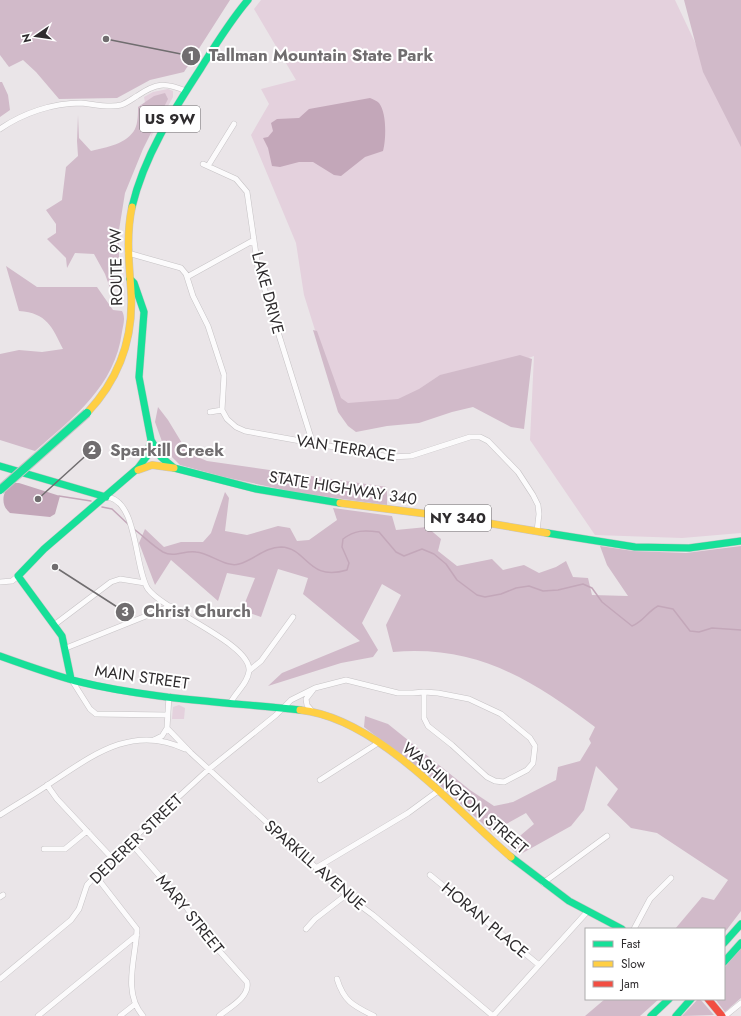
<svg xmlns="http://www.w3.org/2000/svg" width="741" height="1016" font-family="Jost,sans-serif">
<rect width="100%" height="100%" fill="#eae5e8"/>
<path fill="#e4d1dd" d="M261,0H675L741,140V533L682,538L595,535L530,440L534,356L403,404L340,410L304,295L296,243L251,135L269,104L261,89L296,80L254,9Z
M168,89L173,91V97L151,137L144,97L153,92Z
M179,705L185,708L184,719H172L173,707Z"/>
<path fill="#d1bac9" d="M0,0H230L184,72L150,80L117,98L59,99L36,72L23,60L9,67L0,55Z
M684,0H741V147L703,72Z
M0,82H2L8,95L10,110L0,117Z
M165,93L168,99L143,149L125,193L119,230V273L113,281L111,291L105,274L94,254L75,253L67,268L66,258L47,239L56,233V224L46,210L62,200L66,167L78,156L77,141L78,115L79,138L91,151C107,147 127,144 135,129C138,123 138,113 138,107L154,96Z
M6,266L37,287H97L113,310L122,311C126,318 123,325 122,332C115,386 74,417 35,451L0,440V354L19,350L42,352L63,349C52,327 47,313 19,311Z
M313,330L317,331L341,398L348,403L398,399L419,389L440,375L520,355L532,359L524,429L511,427L473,407L452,412L419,423L387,426L356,432L348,426L338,412Z
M158,407L168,420L188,453L207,461L387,487V505L299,493L224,477L180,465L165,450L155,422Z
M225,492L229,498L225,531L247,535L278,526L290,528L297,541L309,540L337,520L333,508L392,516L396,530L427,527L441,539L438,551L457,566L492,559L503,570L524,565L539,573L556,567L566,561L573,577L588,578L592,595L628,596L607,565L600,546L633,551L686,553L741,546V911L725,932L724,929H675L702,897L714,900L728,880L657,833L631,828L607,805L618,789L596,766L584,810L571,826L519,855L508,846L534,824L526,813L492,832L434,780L364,727L365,716L388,724L470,790L494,806L513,802L556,780L558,767L580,761L591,743L589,739L595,727C531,679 477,645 393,652L386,625L401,595L382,584L362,623L378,650L373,657L341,663L268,686L282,673L360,641L303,594L308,578L278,569L261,617L242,610L255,578L227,573L218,601L171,560L155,585L139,543L145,529L164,547L181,542H203L211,533Z
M741,948V998L725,1012L715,999H724V968Z
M605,999H659L640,1016H585Z
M698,999H700L714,1015L682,1016Z"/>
<path fill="#c3a7b9" d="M370,98C373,99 377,101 379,103C387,113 386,140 383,151L365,157L341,176L334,175L313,162H299L280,167L272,166L268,148L263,138L268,137L273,131L271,123L277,119L299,118L309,109Z
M12,483H19L60,496L55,514L50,517L10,513C0,505 2,491 12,483Z"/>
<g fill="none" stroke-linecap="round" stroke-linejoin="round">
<path stroke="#c3a7b9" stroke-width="1.5" d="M59,496L91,501
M102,507L112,509L129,525
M134,529C143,536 153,546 163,552C174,558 185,550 196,552C210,553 226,568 239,564C254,560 265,547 281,547C308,548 307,582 347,570L349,563L342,547L343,539C355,530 364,530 379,532L396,552L404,556L422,549L434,554L446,564L457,580L477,595L485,597L501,594L516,588L529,586L543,591L558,590L583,584L592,588L602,602L632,626C644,621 647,612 658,606L673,609L690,631L699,632L712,628L741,630"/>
<defs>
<path id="street" d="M0,129C23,113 53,103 81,103C94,104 108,108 121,105C127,103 132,99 137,96C156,83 165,82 186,91
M203,164L236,179L247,192L258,268L313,444
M208,166L234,124
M128,253L181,268L186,274L193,296L208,326L224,375L222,410L227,419L236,427L245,431L390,457L411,456L470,437H480L488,441L518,472L533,495L538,505L539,514L537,531
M187,277L254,240
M210,412L222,410
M106,497C138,499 134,568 148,589C164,611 252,644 249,671C248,683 236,692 231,702
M0,582L12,581L18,576
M54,625L111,582L120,579L145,583
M66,648L171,606
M250,670L261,661L293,617
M71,679L90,709L96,714L167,715
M169,696L167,728L191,753L346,895L373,915L493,1016
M312,711L307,705L306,699L313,690
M154,740L162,736L167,728
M320,780L378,743
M47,785L57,799L112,858
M0,815C17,804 35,794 52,782C93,755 133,724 185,749
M130,842L185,905L206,936L247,982C250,997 230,1007 219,1016
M44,849H65L87,831
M316,868L408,813L438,791
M95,875L137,929C136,957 122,992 143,1016
M430,875L539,965
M543,883L607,836
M0,897L3,895
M306,929L315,919L346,895
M634,929L650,899L671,878
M0,979L71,920L79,909L87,885L112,858L209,769L276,715L291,700L315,688L346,680L398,693H413L424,692L438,693L469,699L501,714L530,738L535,746L533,763L527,770L504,782L495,781L487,777L452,745L428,726L424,718V692
M337,979C344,1002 354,1006 374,1016
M38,1016L137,935
M120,1016L134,1005
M493,1016L587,912
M725,1016L741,1003"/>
<path id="fast" d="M132,207C144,156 173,111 201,68C216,44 230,21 248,0
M130,279L134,283L144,312L139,377L151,440L161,457L174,468L256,489L340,503
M0,466L106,497
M547,533L635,547L689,548L741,541
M0,656C25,665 50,674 76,681C149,699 225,702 300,710
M71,679L62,636L18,576L44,549L138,468L147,456L151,440
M511,857L569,901L622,929
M724,943L741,924
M724,962L741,943
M651,1016L669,999
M676,1016L691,999"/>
<path id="slow" d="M87,413C119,379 134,339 131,291C129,262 126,235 132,207
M138,470L152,465L174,468
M340,503L452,517L547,533
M300,710C378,718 453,808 511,857"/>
<path id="jam" d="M708,999L722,1016"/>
</defs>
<use href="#street" stroke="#c6c3c5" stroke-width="6"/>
<use href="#fast" stroke="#c6c3c5" stroke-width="8"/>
<use href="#slow" stroke="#c6c3c5" stroke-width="8"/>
<use href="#jam" stroke="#c6c3c5" stroke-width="8"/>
<use href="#street" stroke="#fcfbfc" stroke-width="5"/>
<use href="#fast" stroke="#16e098" stroke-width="7"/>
<use href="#slow" stroke="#ffcf43" stroke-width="7"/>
<use href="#jam" stroke="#f24e42" stroke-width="7"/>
<defs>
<path id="fast-bridge" d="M0,490L87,413"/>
</defs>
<use href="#fast-bridge" stroke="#c6c3c5" stroke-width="10" stroke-linecap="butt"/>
<use href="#fast-bridge" stroke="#16e098" stroke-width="8"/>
</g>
<g text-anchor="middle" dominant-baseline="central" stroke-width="4" stroke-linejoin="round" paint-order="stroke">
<g fill="#fff" stroke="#6d6b6d" stroke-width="1">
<rect x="140" y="106" width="60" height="26" rx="3"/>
<rect x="425" y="505" width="66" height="26" rx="3"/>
</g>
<g font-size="15" font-weight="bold" fill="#2f2c2e">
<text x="170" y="119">US 9W</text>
<text x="458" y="518">NY 340</text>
</g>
<g font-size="16" fill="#2f2c2e" stroke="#fff">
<text transform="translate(116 267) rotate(-91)">ROUTE 9W</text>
<text transform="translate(268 293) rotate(75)">LAKE DRIVE</text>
<text transform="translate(346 448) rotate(9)">VAN TERRACE</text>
<text transform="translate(343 488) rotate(9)">STATE HIGHWAY 340</text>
<text transform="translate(142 677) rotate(8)">MAIN STREET</text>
<text transform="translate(465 798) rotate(41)">WASHINGTON STREET</text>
<text transform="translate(136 839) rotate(-44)">DEDERER STREET</text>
<text transform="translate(315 865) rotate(41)">SPARKILL AVENUE</text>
<text transform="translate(190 914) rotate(51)">MARY STREET</text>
<text transform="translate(485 920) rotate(40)">HORAN PLACE</text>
</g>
</g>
<path fill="none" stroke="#706d6f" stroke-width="1.5" d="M106 39L191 56M38 499L92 450M55 567L125 612"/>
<g fill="#706d6f" stroke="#fff" stroke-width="1.5">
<circle cx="106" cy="39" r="4"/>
<circle cx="38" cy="499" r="4"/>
<circle cx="55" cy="567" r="4"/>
<circle cx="191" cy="56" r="10"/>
<circle cx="92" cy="450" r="10"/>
<circle cx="125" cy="612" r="10"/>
</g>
<g font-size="12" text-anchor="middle" font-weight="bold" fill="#fff">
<text x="191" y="60">1</text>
<text x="92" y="454">2</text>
<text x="125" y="616">3</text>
</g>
<g font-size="17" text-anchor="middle" font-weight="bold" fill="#706d6f" stroke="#fff" stroke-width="4" stroke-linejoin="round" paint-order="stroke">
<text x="321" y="61">Tallman Mountain State Park</text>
<text x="167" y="456">Sparkill Creek</text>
<text x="197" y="617">Christ Church</text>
</g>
<rect x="585" y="928" width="140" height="72" fill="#ffffff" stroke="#acabab"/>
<rect x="593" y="941" width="20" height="6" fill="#16e098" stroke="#acabab"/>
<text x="621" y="948" font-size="12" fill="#2f2c2e">Fast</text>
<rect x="593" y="961" width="20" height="6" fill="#ffcf43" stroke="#acabab"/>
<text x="621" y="968" font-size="12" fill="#2f2c2e">Slow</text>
<rect x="593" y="981" width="20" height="6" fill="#f24e42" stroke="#acabab"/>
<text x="621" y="988" font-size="12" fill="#2f2c2e">Jam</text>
<g transform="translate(36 36) rotate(257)" stroke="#ffffff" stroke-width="3" paint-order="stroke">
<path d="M0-3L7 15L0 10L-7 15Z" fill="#2f2c2e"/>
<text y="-6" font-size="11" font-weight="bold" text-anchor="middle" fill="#2f2c2e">N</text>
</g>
</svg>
